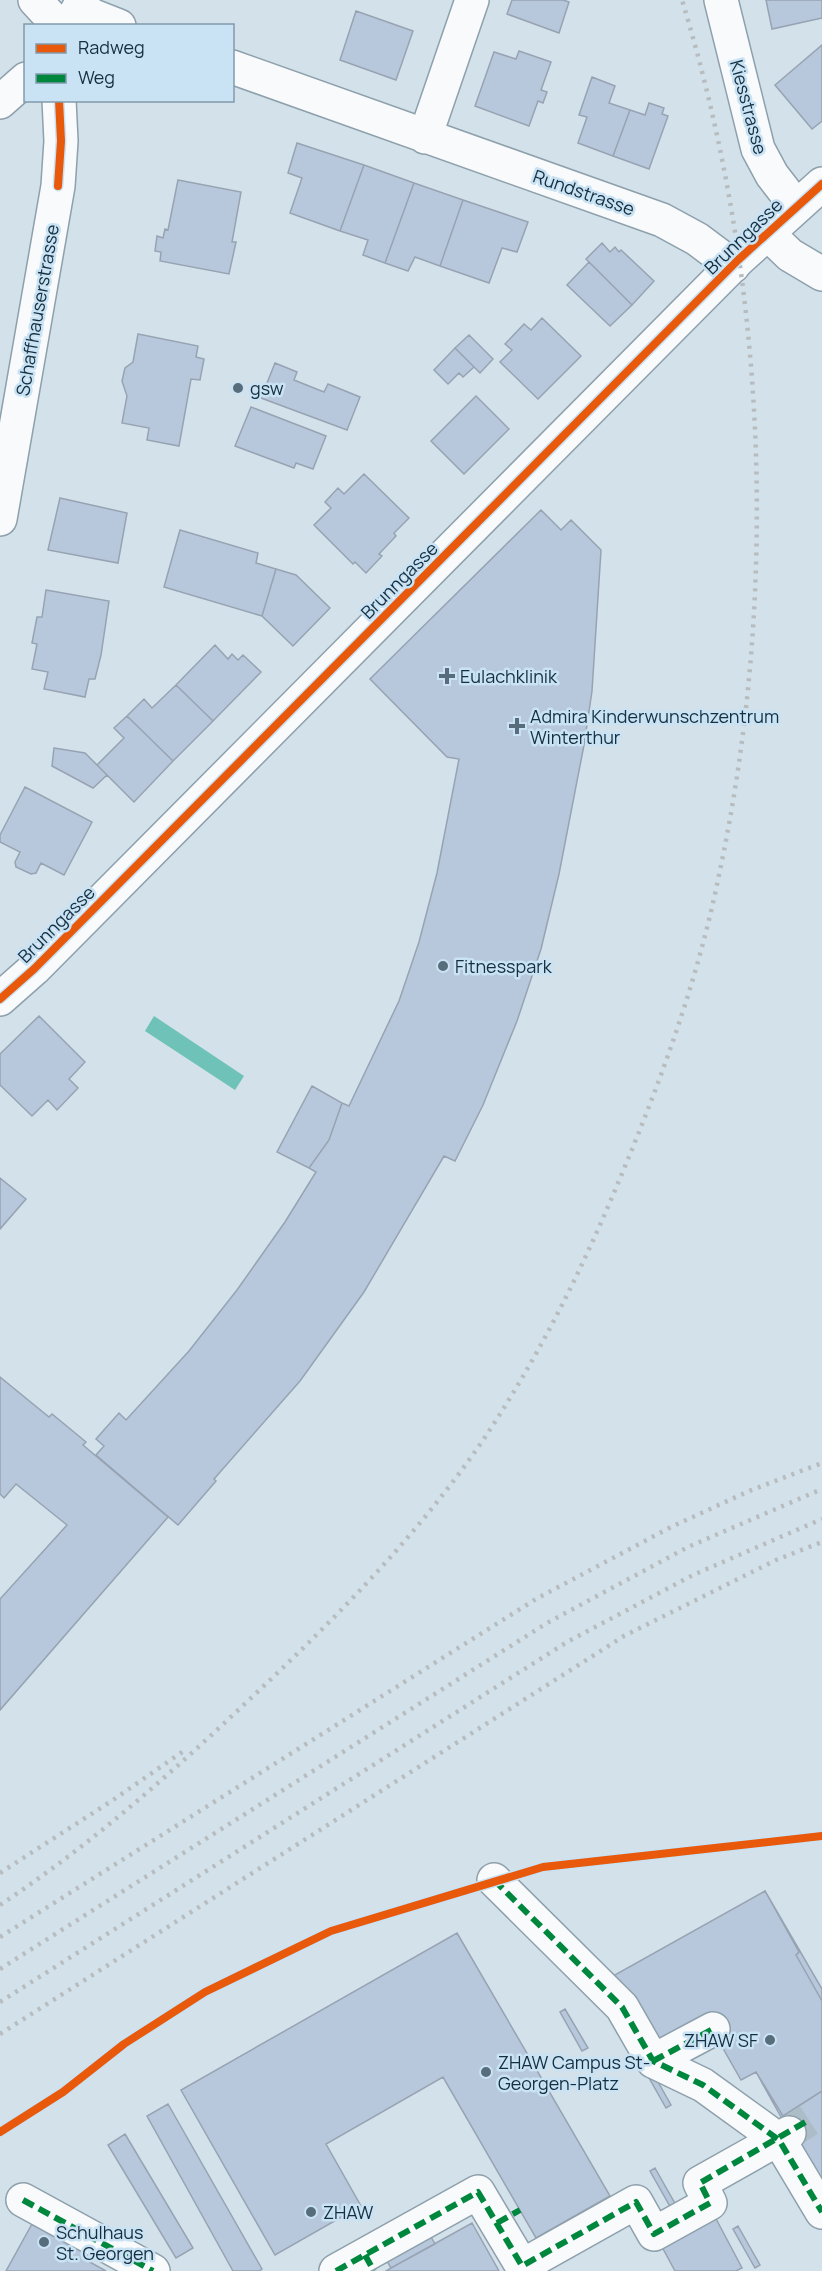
<svg xmlns="http://www.w3.org/2000/svg" width="822" height="2271" font-family="Manrope,sans-serif">
<rect width="100%" height="100%" fill="#d3e1ea"/>
<path fill="#6ec2b7" d="M154,1016L244,1076L235,1090L145,1031Z"/>
<path fill="#b8c8dc" stroke="#97a3b2" stroke-width="1.5" d="M512,0H563L569,2L559,33L507,14Z
M766,0H822V18L772,29Z
M356,11L413,31L396,80L340,60Z
M822,45V121L812,129L775,85Z
M519,51L551,62L541,90L547,92L543,103L538,101L529,126L475,106L494,52L516,59Z
M592,77L615,86L609,103L630,110L613,156L578,143L587,117L579,115Z
M649,103L664,108L662,114L668,116L649,169L613,156L630,110L645,115Z
M297,143L364,165L340,231L290,213L302,178L288,173Z
M364,165L414,183L385,263L363,255L368,240L340,231Z
M178,180L241,192L232,242H236L229,274L160,261L161,252L155,251L157,236L163,238L165,229L168,230Z
M414,183L463,200L440,266L415,257L408,271L385,263Z
M463,200L528,222L517,252L502,248L489,283L440,266Z
M602,243L610,252L615,247L619,252L621,250L654,281L632,305L586,259Z
M589,262L632,305L610,326L567,285Z
M542,318L581,356L538,399L500,362L512,350L505,344L524,324L531,330Z
M138,334L198,346L196,357L204,359L200,380L191,379L179,446L147,440L149,428L122,423L127,396L122,381L125,368L133,362Z
M469,335L493,359L480,373L455,348Z
M455,348L474,367L463,377L459,373L448,384L434,370Z
M275,363L297,372L294,380L324,392L328,384L360,397L347,430L261,398Z
M476,396L509,429L464,474L431,441Z
M251,407L326,436L313,469L296,463L294,468L235,446Z
M364,474L409,518L394,533L396,536L379,554L382,556L366,573L355,562L353,564L314,525L331,508L325,502L338,488L344,494Z
M60,498L127,513L118,563L48,550Z
M541,510L561,530L571,520L601,550L592,691L584,745L559,874L541,949L517,1021L483,1105L455,1161L444,1156L364,1292L300,1381L214,1479L216,1481L178,1525L96,1455L104,1446L96,1439L119,1413L126,1420L189,1351L237,1290L285,1222L316,1172L309,1168L329,1140L342,1103L349,1106L399,1001L419,942L437,873L459,759L447,757L370,679Z
M180,530L258,553L256,563L276,569L262,616L164,587Z
M276,569L296,575L330,608L293,646L262,616Z
M46,590L109,601L101,655L95,679H89L85,697L44,689L48,672L32,669L37,644L32,643L37,617H42Z
M215,645L228,659L232,654L238,660L243,655L261,672L213,721L176,685Z
M176,685L213,721L173,761L127,716L144,699L152,708Z
M127,716L173,761L134,802L97,765L124,738L114,728Z
M54,748L85,753L107,775L93,788L52,766Z
M25,787L92,822L64,875L41,863L36,873L31,874L16,867L15,862L20,852L0,842V835Z
M39,1016L85,1062L69,1079L78,1088L57,1110L48,1100L32,1116L0,1085V1054Z
M312,1086L342,1103L329,1140L309,1168L277,1152Z
M0,1178L26,1199L0,1229Z
M0,1377L49,1417L52,1414L86,1442L83,1445L168,1517L0,1710V1599L67,1525L16,1484L4,1498L0,1494Z
M765,1891L799,1952L796,1955L822,2001V2191L756,2072L741,2080L708,2022L655,2051L613,1976Z
M765,1891L822,1989V2091L783,2116L756,2072L741,2080L708,2022L655,2051L613,1976Z
M457,1933L610,2196L536,2238L443,2077L326,2144L361,2206L275,2255L181,2090Z
M565,2009L588,2048L582,2051L560,2012Z
M649,2066L671,2105L666,2108L644,2069Z
M822,2091V2190L783,2116Z
M168,2104L262,2269L259,2271H233L147,2116Z
M125,2134L193,2248L176,2258L108,2145Z
M655,2168L677,2207L672,2210L650,2171Z
M714,2215L742,2268L736,2271H675L661,2245Z
M472,2223L499,2271H386L391,2268Z
M32,2224L89,2255L86,2260L106,2271H6Z
M738,2226L760,2265L755,2268L733,2229Z
M427,2230L435,2244L391,2268L383,2254Z"/>
<g fill="none" stroke-linecap="round" stroke-linejoin="round">
<path stroke="#adbdc8" stroke-width="33" stroke-dasharray="33 16" stroke-linecap="butt" d="M789,2133L809,2120"/>
<defs>
<path id="minor" d="M35,0L59,26
M721,0L758,149L772,175L796,206
M78,10L119,26
M232,67L662,220L697,239L733,266
M425,137L472,0
M767,233L790,255L822,274
M0,519L58,186L61,141L59,100
M0,999L34,969L738,260L822,184
M494,1880L622,2007L653,2061L703,2085L779,2140L822,2212
M653,2061L713,2029
M23,2200L153,2271
M336,2271L478,2192L522,2266L636,2202L654,2234L710,2203L700,2183L789,2133"/>
<path id="major" d="M69,26L83,0
M0,102L26,79"/>
</defs>
<use href="#minor" stroke="#8da0ab" stroke-width="36"/>
<use href="#major" stroke="#8da0ab" stroke-width="36"/>
<use href="#minor" stroke="#f8fafc" stroke-width="33"/>
<use href="#major" stroke="#f8fafc" stroke-width="33"/>
<path stroke="#b7bcbf" stroke-width="4.5" stroke-dasharray="3 6" stroke-linecap="butt" d="M0,1873L113,1800L185,1750
M0,1905C92,1844 173,1772 252,1697C335,1619 414,1539 479,1446C537,1361 582,1270 621,1176C662,1078 698,979 719,875C780,589 767,280 682,0
M0,1937L536,1599L671,1527L749,1491L822,1463
M0,1969L547,1623L688,1547L822,1489
M0,2002L567,1642L693,1575L822,1519
M0,2034L624,1636L776,1560L822,1542"/>
<path stroke="#00873e" stroke-width="6" stroke-dasharray="12 6" stroke-linecap="butt" d="M494,1880L622,2007L653,2061L703,2085L779,2140L822,2212
M653,2061L713,2029
M23,2200L153,2271
M497,2223L520,2210
M365,2255L374,2271
M336,2271L478,2192L522,2266L636,2202L654,2234L710,2203L700,2183L809,2120"/>
<defs>
<path id="cycleway" d="M58,186L61,141L59,100
M0,999L34,969L738,260L822,184
M0,2132L63,2092L124,2044L205,1992L331,1931L543,1867L822,1836"/>
</defs>
<use href="#cycleway" stroke="#c9e2f4" stroke-width="11"/>
<use href="#cycleway" stroke="#e8590c" stroke-width="8"/>
</g>
<g fill="#576d7c" stroke="#c9e2f4" stroke-width="2">
<circle cx="238" cy="388" r="6"/>
<path d="M444 667h6v6h6v6h-6v6h-6v-6h-6v-6h6z"/>
<path d="M514 717h6v6h6v6h-6v6h-6v-6h-6v-6h6z"/>
<circle cx="443" cy="966" r="6"/>
<circle cx="770" cy="2040" r="6"/>
<circle cx="486" cy="2072" r="6"/>
<circle cx="311" cy="2212" r="6"/>
<circle cx="44" cy="2242" r="6"/>
</g>
<g text-anchor="middle" dominant-baseline="central" stroke-width="5" stroke-linejoin="round" paint-order="stroke">
<g font-size="18" fill="#142f40" stroke="#c9e2f4">
<text transform="translate(749 107) rotate(75)">Kiesstrasse</text>
<text transform="translate(584 192) rotate(19)">Rundstrasse</text>
<text transform="translate(743 236) rotate(-44)">Brunngasse</text>
<text transform="translate(37 310) rotate(-80)">Schaffhauserstrasse</text>
<text transform="translate(399 580) rotate(-45)">Brunngasse</text>
<text transform="translate(56 924) rotate(-45)">Brunngasse</text>
</g>
<g font-size="18" fill="#142f40" stroke="#c9e2f4" text-anchor="start">
<text x="250" y="388">gsw</text>
<text x="460" y="676">Eulachklinik</text>
<text x="530" y="716">Admira Kinderwunschzentrum<tspan x="530" dy="21">Winterthur</tspan></text>
<text x="455" y="966">Fitnesspark</text>
<text x="758" y="2040" text-anchor="end">ZHAW SF</text>
<text x="498" y="2062">ZHAW Campus St-<tspan x="498" dy="21">Georgen-Platz</tspan></text>
<text x="323" y="2212">ZHAW</text>
<text x="56" y="2232">Schulhaus<tspan x="56" dy="21">St. Georgen</tspan></text>
</g>
</g>
<rect x="24" y="24" width="210" height="78" fill="#c9e2f4" stroke="#819aac" stroke-width="1.5"/>
<rect x="36" y="44" width="30" height="9" fill="#e8590c" stroke="#819aac" stroke-width="1.5"/>
<text x="78" y="54" font-size="18" fill="#142f40">Radweg</text>
<rect x="36" y="74" width="30" height="9" fill="#00873e" stroke="#819aac" stroke-width="1.5"/>
<text x="78" y="84" font-size="18" fill="#142f40">Weg</text>
</svg>
